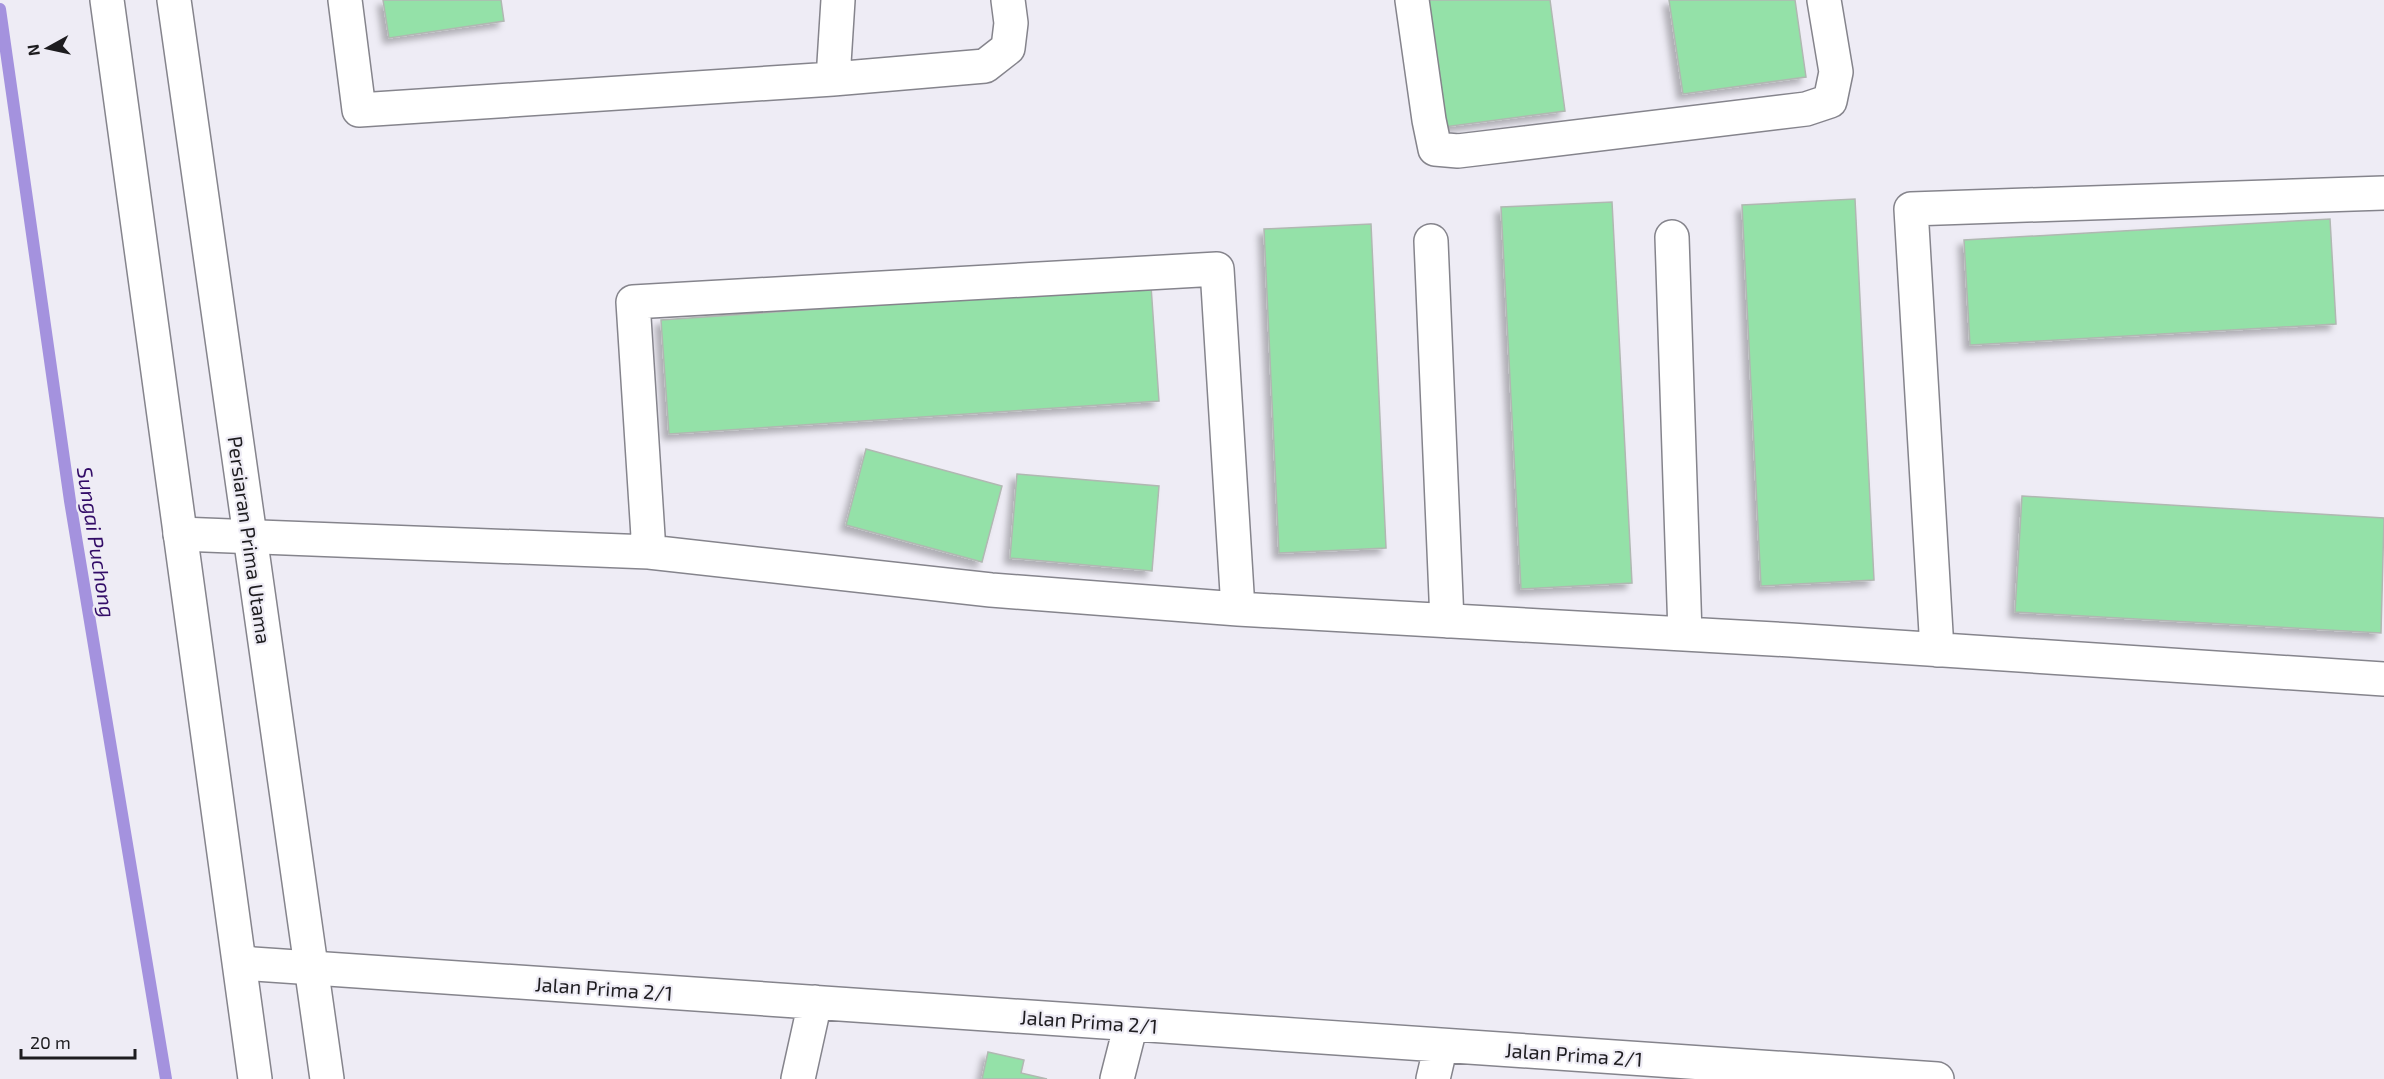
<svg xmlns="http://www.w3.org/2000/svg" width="2384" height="1079" font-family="'Exo 2',sans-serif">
<defs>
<filter id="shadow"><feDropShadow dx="-5.5" dy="5.5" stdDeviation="3" flood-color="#0004"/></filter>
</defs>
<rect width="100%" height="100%" fill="#eeecf5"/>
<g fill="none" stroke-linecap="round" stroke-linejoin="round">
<path stroke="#a492de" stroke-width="12" d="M0,9L70,501L166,1079"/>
</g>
<path fill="#94e1a8" stroke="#b0b8b2" stroke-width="1.5" filter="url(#shadow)" d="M383,0H501L504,21L389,38Z
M1427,0H1550L1565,111L1444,127Z
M1669,0H1795L1806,77L1683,94Z
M1855,199L1874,580L1761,586L1742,205Z
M1612,202L1632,583L1521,589L1501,207Z
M2330,219L2336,324L1970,345L1964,240Z
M1371,224L1386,548L1279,553L1264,229Z
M1151,286L1159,401L669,434L661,320Z
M866,449L1002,486L982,562L846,525Z
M1017,474L1159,486L1152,571L1010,558Z
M2022,496L2384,518L2381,633L2015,612Z
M988,1052L1024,1060L1021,1073L1047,1079H982Z"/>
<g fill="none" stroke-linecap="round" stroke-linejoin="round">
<defs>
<path id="minor" d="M345,0L359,110L833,79L985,66L1008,48L1011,23L1008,0
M1412,0L1429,120L1435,149L1458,151L1806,109L1830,101L1836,72L1824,0
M833,79L838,0
M1672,237L1685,634
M1431,241L1447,621
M180,534L649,552L991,590L1238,609L1791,640L2384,679
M649,552L633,302L1217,269L1238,609
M1937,650L1911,209L2384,193
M240,963L1937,1079
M798,1079L815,1002
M1117,1079L1131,1024
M1433,1079L1441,1045"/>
<path id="major" d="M107,0L255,1079
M174,0L327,1079"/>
</defs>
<use href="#minor" stroke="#85848c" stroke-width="36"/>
<use href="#major" stroke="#85848c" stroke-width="36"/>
<use href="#minor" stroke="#fff" stroke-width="33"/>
<use href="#major" stroke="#fff" stroke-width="33"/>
</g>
<g text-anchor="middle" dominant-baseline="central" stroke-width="4.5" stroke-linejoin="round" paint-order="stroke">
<g font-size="20" fill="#1d1c1f" stroke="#eeecf5">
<text transform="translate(250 540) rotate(82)">Persiaran Prima Utama</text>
<text transform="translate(604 988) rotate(4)">Jalan Prima 2/1</text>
<text transform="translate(1089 1021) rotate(4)">Jalan Prima 2/1</text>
<text transform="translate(1574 1054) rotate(4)">Jalan Prima 2/1</text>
</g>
<g font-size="21" font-style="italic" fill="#320c67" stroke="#eeecf5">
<text transform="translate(97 542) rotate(81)">Sungai Puchong</text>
</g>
</g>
<g transform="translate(48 48) rotate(262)" stroke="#eeecf5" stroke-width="4.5" paint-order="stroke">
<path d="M0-4.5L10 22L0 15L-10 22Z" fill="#1d1c1f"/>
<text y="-9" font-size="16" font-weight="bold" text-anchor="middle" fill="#1d1c1f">N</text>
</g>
<path d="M21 1049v9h114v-9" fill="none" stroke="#1d1c1f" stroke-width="3"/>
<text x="30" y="1049" font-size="18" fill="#1d1c1f" stroke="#eeecf5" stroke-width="4.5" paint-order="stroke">20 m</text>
</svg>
